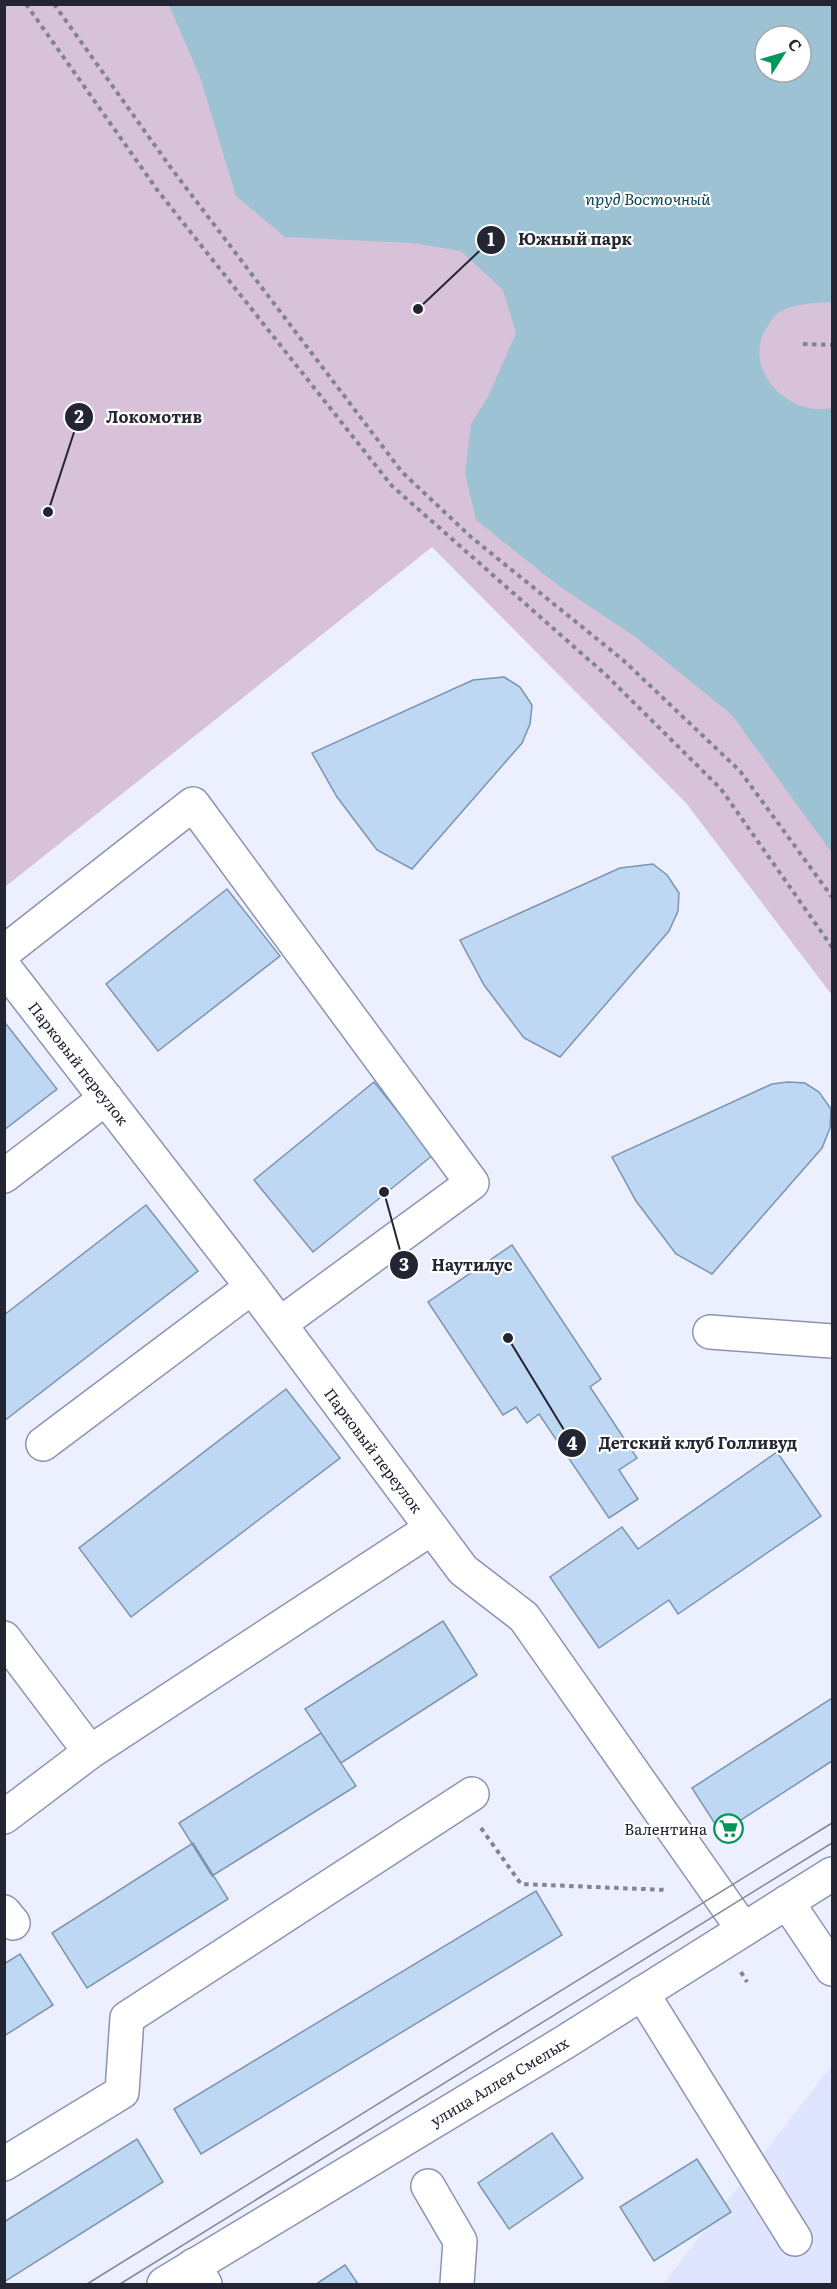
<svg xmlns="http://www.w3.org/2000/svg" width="837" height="2289" font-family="Literata,serif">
<rect width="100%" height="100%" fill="#eceffd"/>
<path fill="#e0e5ff" d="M832,2065V2284H663Z"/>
<path fill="#d8c2da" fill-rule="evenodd" d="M5,5H832V995L686,803L432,547L5,887ZM765,36H801V72H765Z"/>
<path fill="#9cc2d3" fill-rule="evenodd" d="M169,5H832V302C814,303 795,303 778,313C773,316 770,323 767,327C740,369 789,418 832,408V853L732,715L637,638L559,586L476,520L465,473L471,424L489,395L516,333L503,290L461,251L412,243L285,237L236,196L200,77ZM765,36H801V72H765Z"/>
<path fill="#bed7f3" stroke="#7c94af" stroke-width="1.5" d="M504,677L520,687L532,705L530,724L522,743L412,869L377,850L337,797L312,753L473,680Z
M653,864L667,875L679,893L678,911L669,931L560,1057L524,1038L484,985L460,940L620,868Z
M227,889L280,956L158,1051L106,984Z
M6,1024L57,1089L4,1130V1025Z
M374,1082L433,1155L313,1252L254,1180Z
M788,1082L805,1083L819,1092L831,1109L830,1128L822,1148L712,1274L676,1254L636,1201L612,1157L772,1084Z
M146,1205L198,1271L4,1421V1315Z
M512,1245L601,1379L590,1387L637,1458L619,1470L638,1499L609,1518L539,1414L527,1423L516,1407L503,1415L428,1302Z
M286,1389L340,1458L131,1617L79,1548Z
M777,1452L821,1516L678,1614L669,1600L599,1648L550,1577L622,1527L638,1549Z
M443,1621L477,1675L341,1763L305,1709Z
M832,1698V1761L721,1833L692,1788Z
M321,1733L356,1786L212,1876L179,1823Z
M193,1843L228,1899L87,1988L52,1933Z
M536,1891L562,1935L201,2154L174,2109Z
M20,1954L53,2005L4,2036V1964Z
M552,2133L583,2178L509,2229L478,2183Z
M137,2139L163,2182L4,2282V2222Z
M697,2159L731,2212L654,2261L620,2207Z
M345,2265L358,2284H316Z"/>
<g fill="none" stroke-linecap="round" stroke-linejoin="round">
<defs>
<path id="minor" d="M4,952L193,804L472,1183L280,1324
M4,967L252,1287L463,1570L524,1617L743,1929
M4,1176L106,1098
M710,1332L832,1341
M43,1444L252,1287
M4,1638L90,1752L432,1528
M4,1817L90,1752
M787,1902L832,1969
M4,1912L13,1923
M642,1993L795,2239
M4,2164L122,2092L127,2018L472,1794
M428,2186L460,2241L457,2284
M194,2265L205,2284"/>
<path id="major" d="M164,2284L565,2042L832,1874"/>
</defs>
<use href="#minor" stroke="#8c93b3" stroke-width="36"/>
<use href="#major" stroke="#8c93b3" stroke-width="36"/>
<path stroke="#818491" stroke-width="4" stroke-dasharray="4.5 4.5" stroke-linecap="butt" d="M26,4L158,191L392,486L606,675L721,789L832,947
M54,4L171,168L402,472L471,537L623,660L740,771L832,897
M803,344L832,345
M481,1828L521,1884L667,1890
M741,1972L747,1982"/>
<use href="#minor" stroke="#fff" stroke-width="33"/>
<use href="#major" stroke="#fff" stroke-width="33"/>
<path stroke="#858895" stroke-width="1.5" d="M87,2284L832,1823
M120,2284L832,1843"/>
</g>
<defs>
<symbol id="supermarket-ring" viewBox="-11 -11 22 22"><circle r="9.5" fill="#fff" stroke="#009759" stroke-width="1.5"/><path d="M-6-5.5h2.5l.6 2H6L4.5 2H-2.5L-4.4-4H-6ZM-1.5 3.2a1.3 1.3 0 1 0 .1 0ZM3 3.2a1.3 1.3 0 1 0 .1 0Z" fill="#009759"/></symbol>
</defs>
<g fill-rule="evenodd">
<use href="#supermarket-ring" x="712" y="1812" width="33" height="33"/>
</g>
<g text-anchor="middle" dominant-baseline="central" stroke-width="4.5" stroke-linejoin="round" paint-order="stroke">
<g font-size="15" fill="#232532" stroke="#fff">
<text transform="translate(79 1063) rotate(52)">Парковый переулок</text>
<text transform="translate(374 1450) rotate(53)">Парковый переулок</text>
<text transform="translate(499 2081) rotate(-31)">улица Аллея Смелых</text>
</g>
<g font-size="15" fill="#232532" stroke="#fff" text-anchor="end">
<text x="707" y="1828">Валентина</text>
</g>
<g font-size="16" font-style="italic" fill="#0c4155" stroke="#fff">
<text x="648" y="198">пруд Восточный</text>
</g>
</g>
<path fill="none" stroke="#232532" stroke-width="2" d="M418 309L491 240M48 512L79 417M384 1192L404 1265M508 1338L572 1443"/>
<g fill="#232532" stroke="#fff" stroke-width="2">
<circle cx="418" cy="309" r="6"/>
<circle cx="48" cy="512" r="6"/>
<circle cx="384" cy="1192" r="6"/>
<circle cx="508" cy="1338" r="6"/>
<circle cx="491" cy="240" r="15"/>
<circle cx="79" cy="417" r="15"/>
<circle cx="404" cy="1265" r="15"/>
<circle cx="572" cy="1443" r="15"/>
</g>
<g font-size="18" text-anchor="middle" font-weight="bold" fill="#fff">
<text x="491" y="246">1</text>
<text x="79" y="423">2</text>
<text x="404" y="1271">3</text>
<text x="572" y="1450">4</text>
</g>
<g font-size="16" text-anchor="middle" font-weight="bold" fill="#232532" stroke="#fff" stroke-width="4.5" stroke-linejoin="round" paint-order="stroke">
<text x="575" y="245">Южный парк</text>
<text x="154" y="423">Локомотив</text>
<text x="472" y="1271">Наутилус</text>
<text x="698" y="1449">Детский клуб Голливуд</text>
</g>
<rect width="837" height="2289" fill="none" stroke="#232532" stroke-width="12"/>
<g transform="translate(783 54) rotate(53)"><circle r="28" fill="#ffffff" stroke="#a7a8ad" stroke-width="1.5"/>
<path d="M0-4.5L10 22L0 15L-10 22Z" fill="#009759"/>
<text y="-9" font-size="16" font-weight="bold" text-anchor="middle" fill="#232532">С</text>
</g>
</svg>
